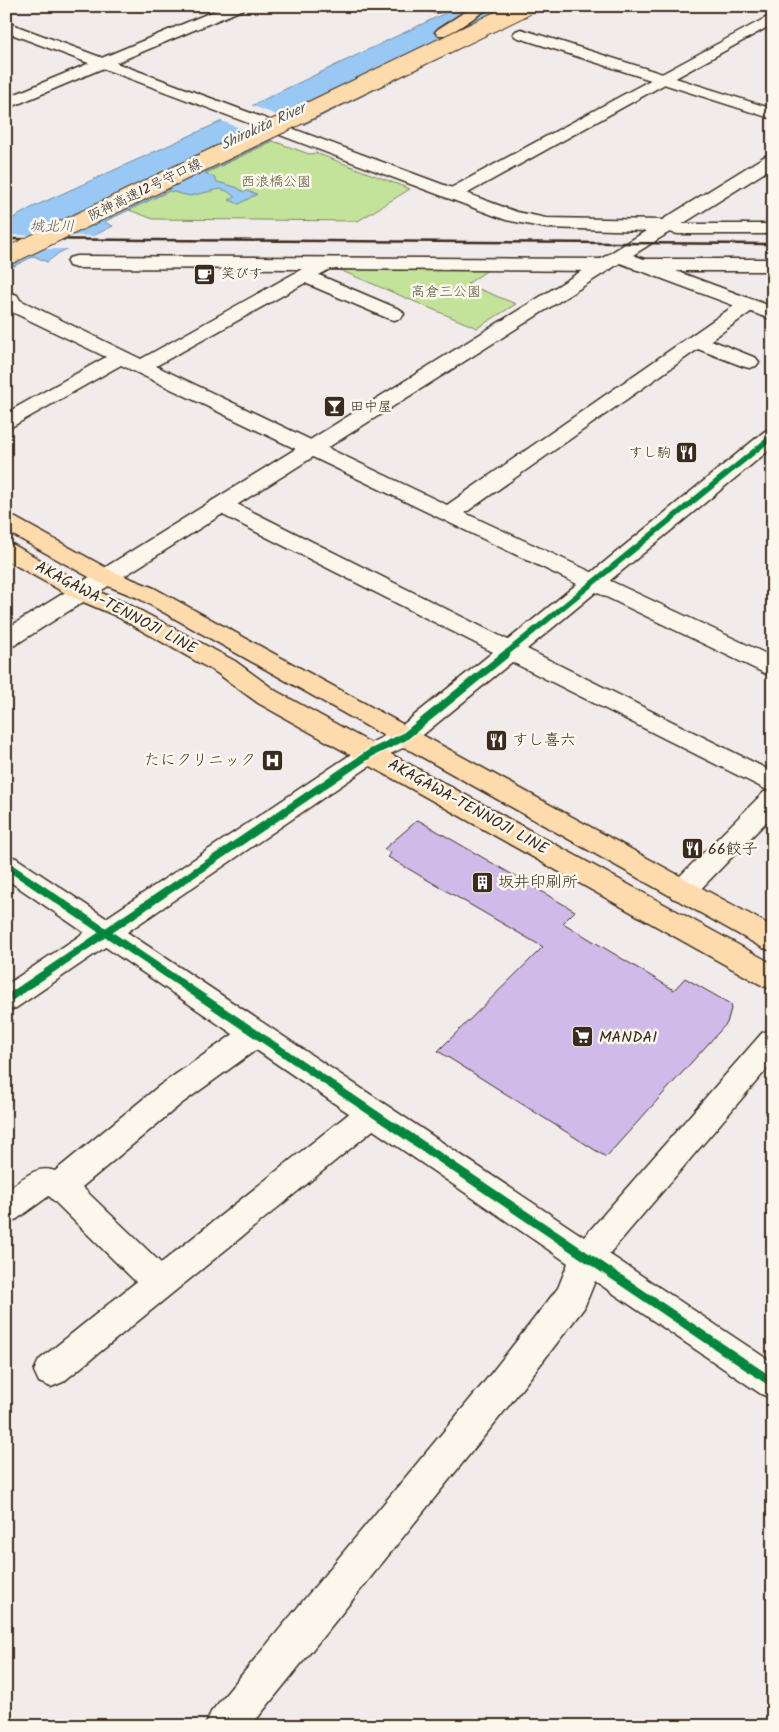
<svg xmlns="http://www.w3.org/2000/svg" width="779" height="1732" font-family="Kalam,'Klee One',sans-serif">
<rect width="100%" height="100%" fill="#f2ebec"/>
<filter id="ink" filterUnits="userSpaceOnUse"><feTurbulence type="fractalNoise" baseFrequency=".02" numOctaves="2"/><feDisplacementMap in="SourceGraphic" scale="10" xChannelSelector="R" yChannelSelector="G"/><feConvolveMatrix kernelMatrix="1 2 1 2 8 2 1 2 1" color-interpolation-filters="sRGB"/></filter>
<g filter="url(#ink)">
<path fill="#c3e29a" stroke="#7f865c" d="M273,141L309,154L316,153L410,189L358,221L153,219L129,210Z
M335,268L488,270L467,284L516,304L477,328Z"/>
<path fill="#98c8f3" stroke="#73899e" d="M460,6H546L205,173L215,178L217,182L236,187L244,192L247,191L257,194L239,204L229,200L235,197L227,191L220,189L190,196L169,191L104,222L113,226L59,253L47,262L34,256L6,270V222L35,206L220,122L273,95Z"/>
<path fill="#f2ebec" d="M248,104L308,127L277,142L219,120Z
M6,235L99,236L73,249H6Z"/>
<path fill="#d0baea" stroke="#3b2a1e" d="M418,820L575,911L563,923L674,990L685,978L732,1005L727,1023L606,1157L438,1051L543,947L388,857L391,853L384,849Z"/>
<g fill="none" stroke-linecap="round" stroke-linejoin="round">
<defs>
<path id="street" d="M226,6H246L244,9L6,109V98Z
M773,14V24L459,198L453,199L447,198L444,194L447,190Z
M666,221L678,224H773V234H678L660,230L657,226L660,222Z
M76,256L604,259L611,261L613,265L611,269L604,271L330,269L319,275L401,310L404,314L401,318L394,320L387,318L305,283L156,366L447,505L741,301L748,299L755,301L758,305L755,309L711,340L756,358L759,362L756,366L749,368L742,366L698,349L465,513L773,657V675L764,673L596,592L527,649L773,772V815L692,898L682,901L672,898L668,891L672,884L764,792L769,791L512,662L413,743L380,759L16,1008L6,1011V985L362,747L395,731L493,652L213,510L210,505L213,500L221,498L229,500L508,640L577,584L121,365L13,426L6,428V413L106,357L6,309V291L17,295L20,300L141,359L302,269L76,268L69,266L67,262L69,258Z
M641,259H773V271H641L634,269L632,265L634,261Z
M256,1022L267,1026L271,1034L267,1042L181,1104L82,1187L161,1263L361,1104L372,1100L383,1104L388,1113L383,1122L63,1382L51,1387L39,1382L34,1371L39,1360L136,1282L49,1196L17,1219L6,1223V1191C22,1180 35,1164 55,1171L159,1086L245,1026Z"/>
<path id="secondary" d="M424,6H443L444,8L442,11C436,13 428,12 424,6Z
M6,22L517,212L546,218L662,220L767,155L773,154V167L633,255L773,307V320L620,263L15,645L6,648V629L646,231L546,228L506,220L6,32Z
M521,29L773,109V119L516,37L513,34L516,31Z
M773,430V447L602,587L594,589L586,587L582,582L586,577L765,431Z
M6,855L16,858L584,1237L762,1033L773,1029V1062L609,1254L773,1363V1399L761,1394L595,1281L584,1308L506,1409L251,1726H205L211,1712L482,1385L558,1288L568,1263L6,879Z"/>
<path id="primary" d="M6,515L14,517L114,572L154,588L773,927V951L763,948L138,598L98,582L6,531Z
M6,543L14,545L90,588L130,605L235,661L276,691L773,964V989L763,986L258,703L217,673L114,615L74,598L6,560Z"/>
<path id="highway" d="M474,6H492L448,35H438L435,32L438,29Z"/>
</defs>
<use href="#street" stroke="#3b2a1e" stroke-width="3"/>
<use href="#secondary" stroke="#3b2a1e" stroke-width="3"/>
<use href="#primary" stroke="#3b2a1e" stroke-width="3"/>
<use href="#highway" stroke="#3b2a1e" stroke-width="3"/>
<use href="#street" fill="#fbf7ec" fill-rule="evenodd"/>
<use href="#secondary" fill="#fbf7ec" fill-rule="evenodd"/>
<use href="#primary" fill="#fedbac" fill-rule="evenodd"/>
<use href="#highway" fill="#fedbac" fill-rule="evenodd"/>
<path stroke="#3b2a1e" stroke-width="2.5" d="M6,239L773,244"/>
<defs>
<path id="highway-bridge" d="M6,257L527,6"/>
</defs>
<use href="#highway-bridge" stroke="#3b2a1e" stroke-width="19" stroke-linecap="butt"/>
<use href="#highway-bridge" stroke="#fedbac" stroke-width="17"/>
<defs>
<path id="cycleway-far2" d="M504,655L773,436"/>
<path id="cycleway-far1" d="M6,865L394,1127
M6,1000L371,753L404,737L506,654"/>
<path id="cycleway" d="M393,1126L773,1383"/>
</defs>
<use href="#cycleway-far2" stroke="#fbf7ec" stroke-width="8"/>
<use href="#cycleway-far1" stroke="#fbf7ec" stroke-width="11"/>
<use href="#cycleway" stroke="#fbf7ec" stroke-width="12"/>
<use href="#cycleway-far2" stroke="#00873e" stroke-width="5.5"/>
<use href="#cycleway-far1" stroke="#00873e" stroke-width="8"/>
<use href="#cycleway" stroke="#00873e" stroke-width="9"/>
</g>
</g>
<defs>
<symbol id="cafe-square" viewBox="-11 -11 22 22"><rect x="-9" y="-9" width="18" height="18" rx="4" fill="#3b2a1e" stroke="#fbf7ec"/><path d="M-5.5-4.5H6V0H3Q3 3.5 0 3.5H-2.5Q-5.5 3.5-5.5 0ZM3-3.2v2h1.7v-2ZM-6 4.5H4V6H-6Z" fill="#fff"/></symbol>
<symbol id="bar-square" viewBox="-11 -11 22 22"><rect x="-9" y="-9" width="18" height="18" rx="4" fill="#3b2a1e" stroke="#fbf7ec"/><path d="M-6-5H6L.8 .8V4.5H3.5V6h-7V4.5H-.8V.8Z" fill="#fff"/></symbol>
<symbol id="restaurant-square" viewBox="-11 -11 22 22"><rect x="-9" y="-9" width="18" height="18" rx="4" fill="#3b2a1e" stroke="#fbf7ec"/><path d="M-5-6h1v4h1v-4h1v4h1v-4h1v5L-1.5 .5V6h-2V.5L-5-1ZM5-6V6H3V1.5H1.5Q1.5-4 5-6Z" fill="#fff"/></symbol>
<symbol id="hospital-square" viewBox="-11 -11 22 22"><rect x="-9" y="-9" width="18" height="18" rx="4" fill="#3b2a1e" stroke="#fbf7ec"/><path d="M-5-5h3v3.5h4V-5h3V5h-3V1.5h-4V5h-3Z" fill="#fff"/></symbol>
<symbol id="building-square" viewBox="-11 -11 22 22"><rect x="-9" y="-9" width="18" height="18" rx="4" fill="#3b2a1e" stroke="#fbf7ec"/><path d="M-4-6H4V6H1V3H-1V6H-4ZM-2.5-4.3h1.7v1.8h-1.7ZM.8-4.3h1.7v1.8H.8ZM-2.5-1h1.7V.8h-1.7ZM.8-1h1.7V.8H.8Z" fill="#fff"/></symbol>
<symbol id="supermarket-square" viewBox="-11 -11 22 22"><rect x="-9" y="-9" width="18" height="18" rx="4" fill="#3b2a1e" stroke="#fbf7ec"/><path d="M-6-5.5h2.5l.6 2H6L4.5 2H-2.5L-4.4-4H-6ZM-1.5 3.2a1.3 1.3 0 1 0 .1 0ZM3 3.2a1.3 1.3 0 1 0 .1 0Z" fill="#fff"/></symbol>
</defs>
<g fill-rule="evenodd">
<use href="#cafe-square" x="192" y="262" width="25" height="25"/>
<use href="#bar-square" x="322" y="394" width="25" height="25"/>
<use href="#restaurant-square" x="674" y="440" width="25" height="25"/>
<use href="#restaurant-square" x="484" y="728" width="25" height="25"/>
<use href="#hospital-square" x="260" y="748" width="25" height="25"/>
<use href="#restaurant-square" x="680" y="836" width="25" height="25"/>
<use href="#building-square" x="470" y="870" width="25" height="25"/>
<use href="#supermarket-square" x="570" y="1024" width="25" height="25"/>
</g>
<g text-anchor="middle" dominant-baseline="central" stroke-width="5" stroke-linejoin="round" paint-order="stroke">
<g font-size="14" fill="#5d583d" stroke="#fbf7ec">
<text x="276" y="182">西浪橋公園</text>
<text x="446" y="292">高倉三公園</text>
</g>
<g font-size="14" fill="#3b2a1e" stroke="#fbf7ec">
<text transform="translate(145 190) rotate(-26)">阪神高速12号守口線</text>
</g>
<g font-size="14" fill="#3b2a1e" stroke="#fbf7ec" text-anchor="start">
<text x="221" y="274">笑びす</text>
<text x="350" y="407">田中屋</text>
<text x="671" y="453" text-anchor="end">すし駒</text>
</g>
<g font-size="15" font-style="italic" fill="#57595e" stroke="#fbf7ec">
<text transform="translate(263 127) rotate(-25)">Shirokita River</text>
<text x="52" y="227">城北川</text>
</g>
<g font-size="16" fill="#3b2a1e" stroke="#fbf7ec">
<text transform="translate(116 608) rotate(28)">AKAGAWA-TENNOJI LINE</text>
<text transform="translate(468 807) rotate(29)">AKAGAWA-TENNOJI LINE</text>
</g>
<g font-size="16" fill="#3b2a1e" stroke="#fbf7ec" text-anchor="start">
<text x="512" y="740">すし喜六</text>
<text x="256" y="760" text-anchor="end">たにクリニック</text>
<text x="708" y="849">66餃子</text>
<text x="498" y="882">坂井印刷所</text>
<text x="599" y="1037">MANDAI</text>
</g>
</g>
<rect width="779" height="1732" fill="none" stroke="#fbf7ec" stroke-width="25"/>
<rect x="12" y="12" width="754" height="1707" fill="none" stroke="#3b2a1e" stroke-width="2" filter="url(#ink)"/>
</svg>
